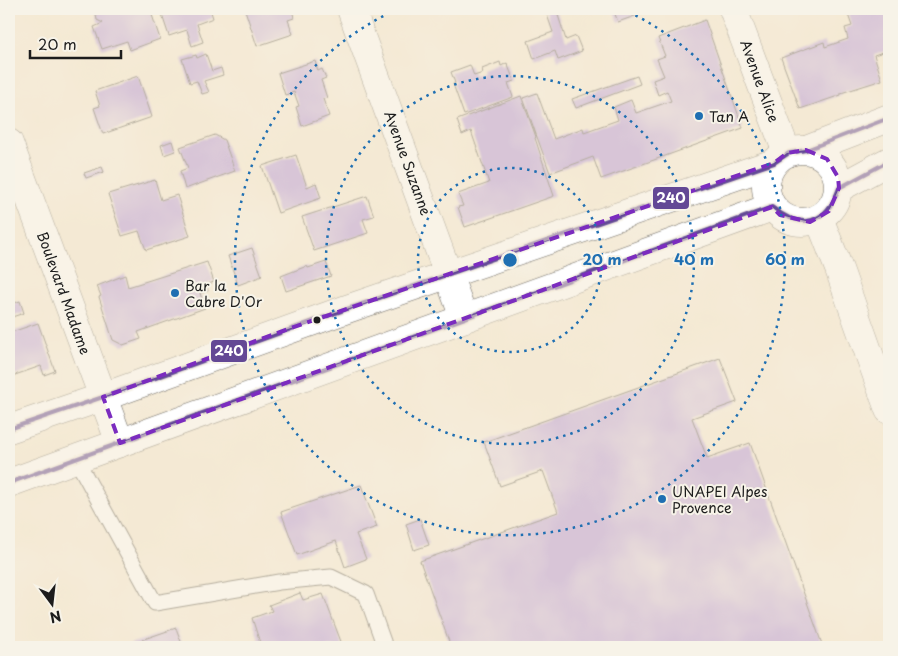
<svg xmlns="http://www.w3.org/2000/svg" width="898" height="656" font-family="'Playpen Sans',sans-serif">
<rect width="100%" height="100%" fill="#f7f3e8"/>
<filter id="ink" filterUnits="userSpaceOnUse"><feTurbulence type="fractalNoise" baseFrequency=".02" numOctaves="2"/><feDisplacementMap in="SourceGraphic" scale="10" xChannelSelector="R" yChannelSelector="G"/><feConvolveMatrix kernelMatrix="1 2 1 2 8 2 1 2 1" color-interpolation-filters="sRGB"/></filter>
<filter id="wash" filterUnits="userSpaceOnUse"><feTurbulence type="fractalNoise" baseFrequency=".0096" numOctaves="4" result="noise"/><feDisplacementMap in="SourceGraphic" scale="20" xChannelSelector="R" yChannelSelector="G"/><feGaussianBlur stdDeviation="1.12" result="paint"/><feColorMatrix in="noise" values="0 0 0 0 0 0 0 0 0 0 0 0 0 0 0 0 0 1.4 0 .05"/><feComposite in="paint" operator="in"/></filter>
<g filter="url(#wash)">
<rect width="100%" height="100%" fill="#f4e9d4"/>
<g id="blocks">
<path fill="#b599dc" d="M95,9H150L160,39L130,50L127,41L102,49L94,27L103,23L97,20Z
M174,9H210L213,18L197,24L203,42L192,46L187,30L169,36L162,15L175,10Z
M249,9H292L294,18L288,20L293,34L257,46L245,10Z
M545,9H556L566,40L576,36L582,51L558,60L555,51L534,59L528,41L553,32Z
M613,9H645L646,12L618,22Z
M846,9H889V50L874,55L882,80L841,93V95L800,109L781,58L824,42L825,47L848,39L845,28L852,26Z
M705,20L743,128L601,179L593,157L550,173L523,98L537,93L554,139L583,128L584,132L618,120L614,107L631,100L636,113L671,101L667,91L658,95L653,80L664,76L657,59L665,56L658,38Z
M206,54L212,71L221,68L223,75L204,81L209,92L202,94L197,81L190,83L182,59L196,55L197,58Z
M315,61L318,71L322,69L326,78L321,80L327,98L323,99L329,116L302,126L296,107L299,106L294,92L285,95L278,73Z
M500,62L501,66L507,63L514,81L508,83L513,97L464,115L453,84L455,83L451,72L470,65L474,76L483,73L482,69Z
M138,76L152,117L103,134L94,108L100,106L95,91Z
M637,76L640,84L576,108L572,99Z
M521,96L536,137L535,138L554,196L465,227L458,207L463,206L458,194L489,183L471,131L462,135L457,120Z
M215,135L224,140L235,171L185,189L180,171L188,168L180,147Z
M172,141L175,151L164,155L161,145Z
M296,155L307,187L316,183L321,198L278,213L262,166Z
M102,167L104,172L86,178L84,173Z
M155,180L161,200L177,195L190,236L146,250L139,231L122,236L108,194Z
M367,196L374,216L363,219L368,233L314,251L302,217Z
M252,248L262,276L238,285L228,256Z
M207,262L214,282L206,285L208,291L200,293L205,308L138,332L141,339L123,345L113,340L99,297L101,296L97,286L125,275L128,287Z
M326,262L331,276L286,291L281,276L307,266L308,268Z
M20,301L24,313L9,318V305Z
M38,323L55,371L44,375L41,366L9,377V333Z
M720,358L737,402L692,418L707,458L750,443L823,647H451L420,561L558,512L543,471L500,486L484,442Z
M361,485L377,527L356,534L366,559L345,567L336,541L297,555L281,512Z
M420,519L429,545L414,550L406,524Z
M300,593L303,600L323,594L343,647H248L260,643L252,618L272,611L269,605Z
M176,628L183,647H121Z"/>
</g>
</g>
<g filter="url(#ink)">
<use href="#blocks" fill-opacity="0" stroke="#68645c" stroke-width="1"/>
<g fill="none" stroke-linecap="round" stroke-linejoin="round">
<defs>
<path id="service" d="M76,459L155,603L279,582L331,577L366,594L385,647"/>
<path id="minor" d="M351,9L464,318
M733,9L787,153
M9,143L120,443
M819,218L839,269L889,410"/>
<path id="secondary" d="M766 186a36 36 0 1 1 72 0a36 36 0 1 1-72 0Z
M806,150L889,118
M839,188L889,161
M9,429L103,397L347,309L774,163
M9,483L772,207"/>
</defs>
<use href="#service" stroke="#68645c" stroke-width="17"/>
<use href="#minor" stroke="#68645c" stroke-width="29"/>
<use href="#secondary" stroke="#68645c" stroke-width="29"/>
<use href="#service" stroke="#fff" stroke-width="15"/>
<use href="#minor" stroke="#fff" stroke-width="28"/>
<use href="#secondary" stroke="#fff" stroke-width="28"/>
<defs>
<path id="bus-1" d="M9,429L103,397L347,309L774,163L789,153L806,150L889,118
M9,483L772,207C802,231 826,224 839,188L889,161"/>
</defs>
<use href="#bus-1" stroke="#f7f3e8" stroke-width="8"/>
<use href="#bus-1" stroke="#634895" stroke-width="4"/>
</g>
</g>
<path d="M0 0H898V656H0ZM806,150L827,159L838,177L839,188L829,211L810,222L780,215L772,207L120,443L103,397L288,329L774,163L787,153Z" fill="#f4e9d4" fill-opacity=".55" fill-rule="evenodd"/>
<path fill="none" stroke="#7b2cbf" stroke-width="4" stroke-dasharray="10 6" stroke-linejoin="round" d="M806,150L827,159L838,177L839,188L829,211L810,222L780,215L772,207L120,443L103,397L288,329L774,163L787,153Z"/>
<g fill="none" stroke="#1f6fb2" stroke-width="2.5" stroke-dasharray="2.5 5">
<circle cx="510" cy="260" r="92"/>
<circle cx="510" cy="260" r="184"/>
<path d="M622 9A275 275 0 1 1 398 9"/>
</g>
<g fill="#1f6fb2" stroke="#f7f3e8" stroke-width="2">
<circle cx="699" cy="116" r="5"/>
<circle cx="175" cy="293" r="5"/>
<circle cx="662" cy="499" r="5"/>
</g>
<circle fill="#1c1c1c" stroke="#f7f3e8" stroke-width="2" cx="317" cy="320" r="4.5"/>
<g text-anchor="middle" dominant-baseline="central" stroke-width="4" stroke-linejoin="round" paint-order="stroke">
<g font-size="14" fill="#1c1c1c" stroke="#f7f3e8">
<text transform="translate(760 81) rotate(70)">Avenue Alice</text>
<text transform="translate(408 163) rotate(70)">Avenue Suzanne</text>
<text transform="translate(64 293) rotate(70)">Boulevard Madame</text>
</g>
<g font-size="14" fill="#1c1c1c" stroke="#f7f3e8" text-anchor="start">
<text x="709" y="116">Tan A</text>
<text x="185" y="285">Bar la<tspan x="185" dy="16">Cabre D'Or</tspan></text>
<text x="672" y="491">UNAPEI Alpes<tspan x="672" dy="16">Provence</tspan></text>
</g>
</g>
<circle cx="510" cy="260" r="8" fill="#1f6fb2" stroke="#f7f3e8" stroke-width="2.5"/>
<g font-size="15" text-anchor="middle" font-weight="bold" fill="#1f6fb2" stroke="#f7f3e8" stroke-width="4" stroke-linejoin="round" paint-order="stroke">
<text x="602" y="265">20 m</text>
<text x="694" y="265">40 m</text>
<text x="785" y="265">60 m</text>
</g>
<g stroke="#f7f3e8" stroke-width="2">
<rect x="652" y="186" width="38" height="24" rx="5" fill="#634895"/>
<rect x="210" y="339" width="38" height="24" rx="5" fill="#634895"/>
</g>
<g font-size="14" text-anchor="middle" font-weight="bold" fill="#fff">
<text x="671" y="203">240</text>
<text x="229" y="356">240</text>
</g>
<rect width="898" height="656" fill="none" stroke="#f7f3e8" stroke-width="30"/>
<g transform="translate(52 604) rotate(165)" stroke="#f7f3e8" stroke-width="4" paint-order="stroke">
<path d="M0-4L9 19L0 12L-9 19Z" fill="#1c1c1c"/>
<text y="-8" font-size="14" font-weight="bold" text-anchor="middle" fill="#1c1c1c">N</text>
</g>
<path d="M30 50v8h91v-8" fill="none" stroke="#1c1c1c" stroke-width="2.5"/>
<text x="38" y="50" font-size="15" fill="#1c1c1c" stroke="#f7f3e8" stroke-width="4" paint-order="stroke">20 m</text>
</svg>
